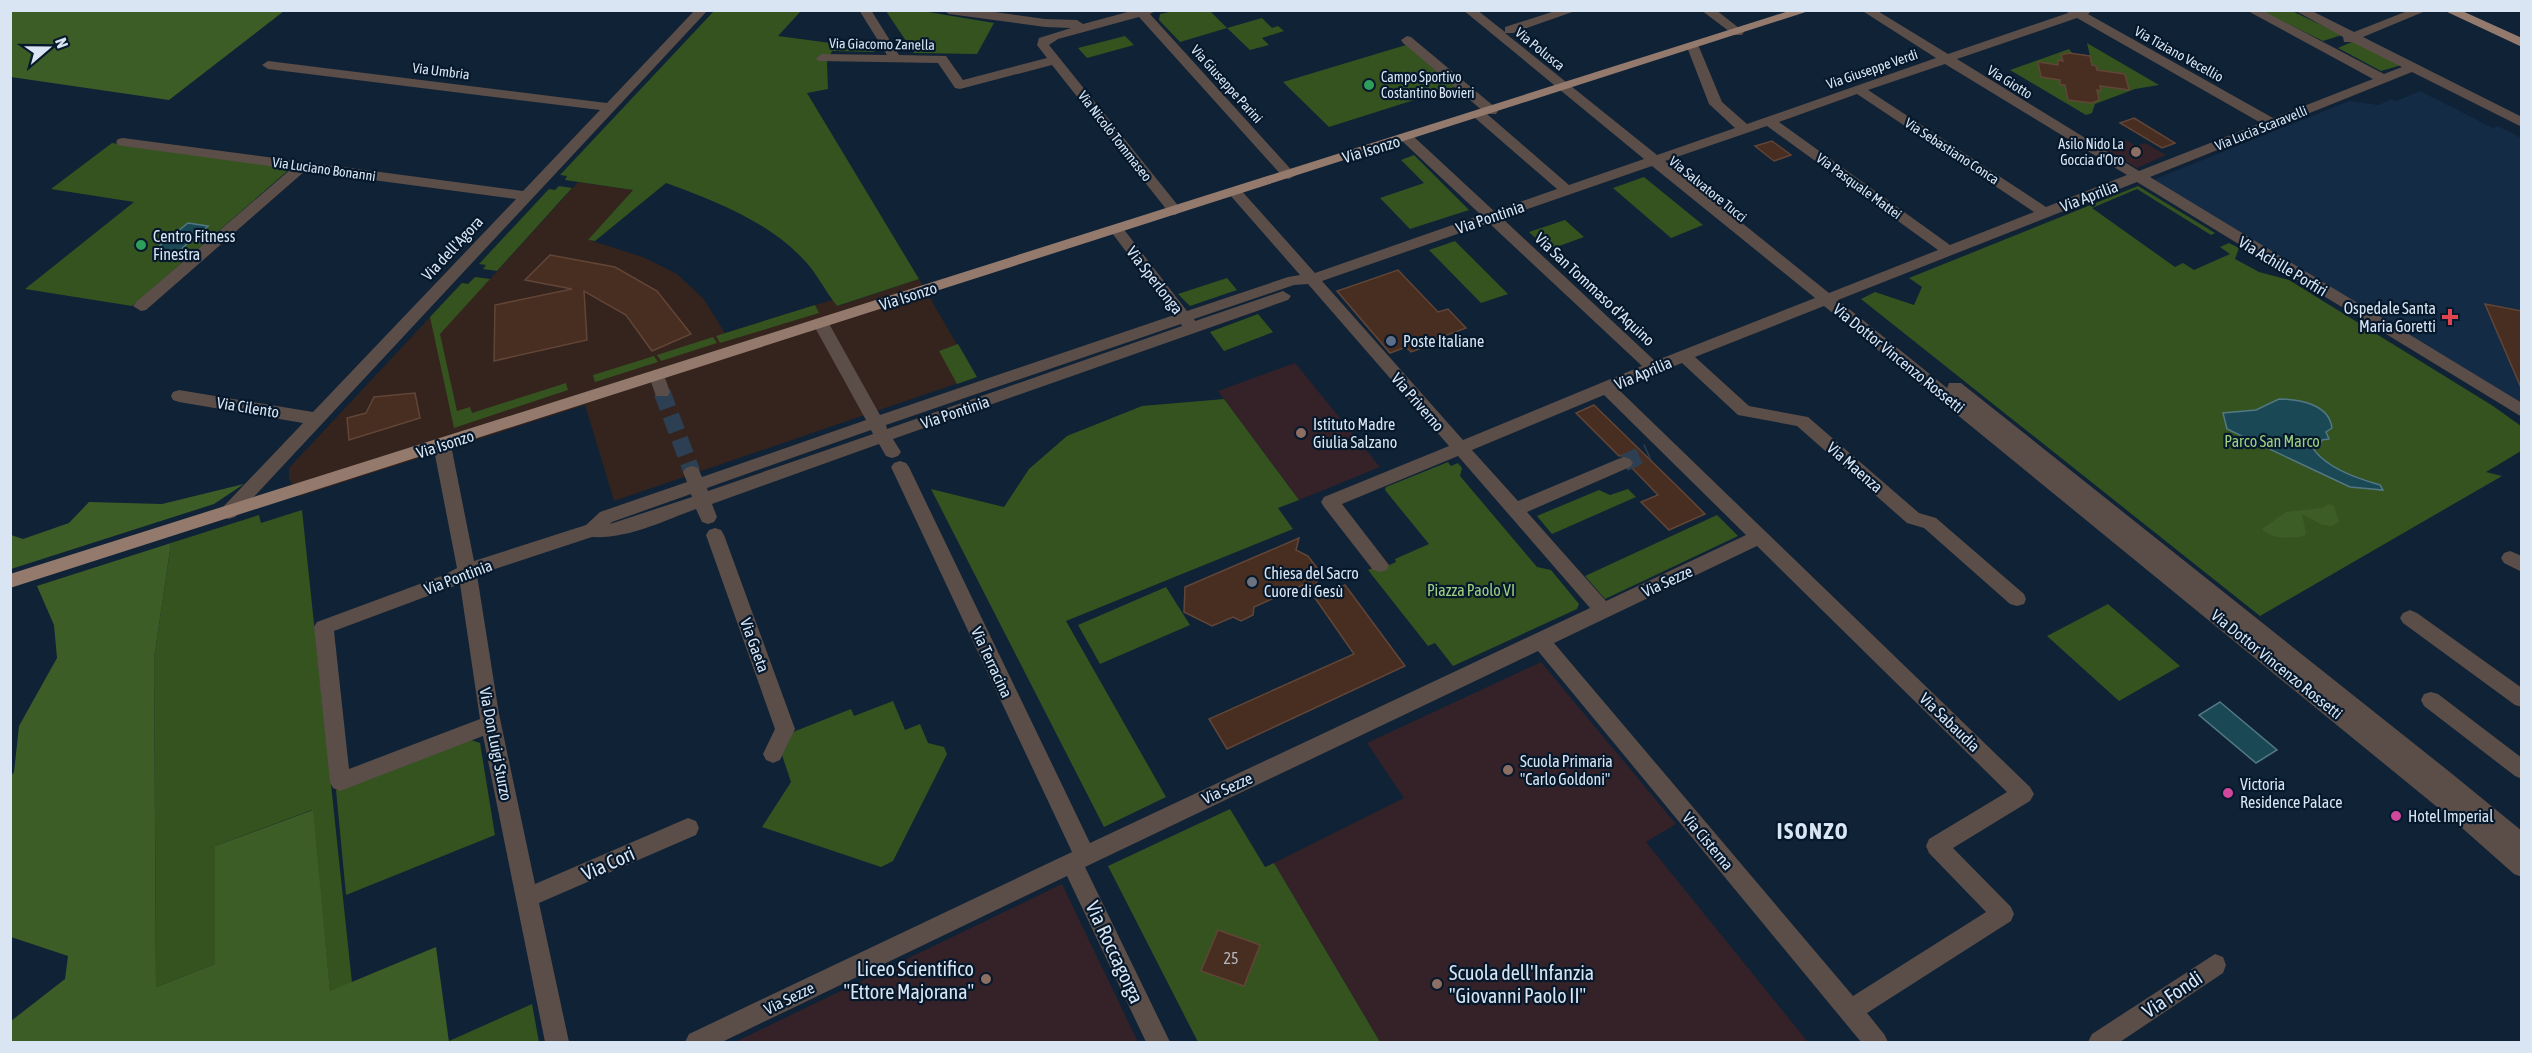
<svg xmlns="http://www.w3.org/2000/svg" width="2532" height="1053" font-family="'Asap Condensed',sans-serif">
<rect width="100%" height="100%" fill="#0f2236"/>
<path fill="#35231d" d="M578,182L633,190L589,240L643,257L677,274L703,298L725,333L832,300L838,306L919,279L976,377L614,501L585,405L300,496L289,479V468L462,283L468,284L475,277L490,279Z"/>
<path fill="#132b44" d="M2420,91L2493,128L2498,126L2521,138V403L2153,180L2349,101L2379,105L2391,99L2396,101Z"/>
<path fill="#352228" d="M2126,140L2136,146L2145,143L2166,155L2137,168L2106,149Z
M1295,363L1380,467L1299,500L1218,391Z
M1541,662L1676,824L1646,842L1808,1042H1380L1274,863L1404,798L1367,743Z
M1062,884L1138,1042H735Z"/>
<path fill="#34531f" d="M714,11H801L778,36L876,49L874,52L832,51L827,62L828,89L807,93L919,279L837,306C826,292 817,274 805,261C768,221 715,201 666,183L595,241L588,240L633,190L565,180L567,176L560,175Z
M886,11H922L994,23L977,54L914,53Z
M1174,11H1210L1227,28L1262,18L1272,28L1278,26L1284,31L1262,38L1269,45L1250,50L1227,28L1180,42L1159,20L1160,14Z
M2262,11H2292L2342,35L2323,41Z
M1125,36L1134,45L1087,58L1078,48Z
M2354,41L2402,65L2381,71L2338,48Z
M2087,43L2159,85L2135,89L2095,104L2092,113L2086,115L2010,70L2069,49L2073,54L2090,56Z
M1406,45L1455,87L1329,127L1283,82Z
M112,143L291,168L132,306L25,289L134,202L51,189Z
M1414,155L1469,210L1410,229L1380,198L1424,183L1401,160Z
M1644,177L1703,225L1671,238L1613,188Z
M559,186L572,188L497,271L483,269L486,265L479,264L549,189L555,190Z
M2138,186L2215,233L2211,235L2137,189L2092,208L2175,267L2183,263L2194,270L2230,254L2220,247L2229,243L2239,248L2235,259L2259,272L2289,280L2493,406L2521,426V451L2486,472L2502,476L2260,616L1861,299L1875,292L1914,305L1922,287L1909,278Z
M1565,220L1584,237L1548,250L1529,232Z
M1455,241L1508,294L1481,303L1429,250Z
M475,277L490,279L440,334L457,411L470,407L472,413L566,383L568,390L454,428L430,317L462,283L468,284Z
M1227,278L1237,290L1190,306L1178,294Z
M815,305L819,313L720,343L716,336Z
M1258,314L1273,332L1224,351L1210,332Z
M713,337L717,343L661,361L657,355Z
M958,344L977,377L957,384L939,351Z
M654,356L658,362L595,382L593,375Z
M1224,399L1299,500L1278,508L1293,529L1066,621L1166,797L1104,827L931,489L1004,507L1029,469L1067,436L1142,406Z
M1448,462L1451,466L1458,463L1462,468L1460,476L1537,567L1551,570L1579,604L1577,609L1453,666L1435,643L1428,646L1368,570L1373,568L1376,571L1396,562L1395,559L1429,544L1385,490L1386,487Z
M1628,489L1636,497L1552,534L1537,516L1599,490L1610,495Z
M302,510L352,983L330,992L312,810L215,846V964L156,987L154,659L171,543L259,515L261,523Z
M1717,515L1738,536L1605,599L1585,576Z
M1166,587L1190,625L1100,664L1078,625Z
M2108,604L2180,666L2119,701L2047,636Z
M893,701L905,730L920,724L928,743L944,747L947,754L893,861L881,867L762,827L791,782L782,755L793,732L851,709L854,716Z
M471,740L480,743L495,835L346,895L336,790Z
M1230,809L1265,867L1274,863L1380,1042H1198L1108,866Z
M532,1004L539,1042H449V1041Z"/>
<path fill="#3d5d27" d="M11,10H284V11L169,100L11,77Z
M244,484L214,504L11,569V535L23,539L69,523L89,502L162,504Z
M2329,504L2334,506L2339,522L2332,526L2322,525L2302,514L2306,533L2304,536C2291,539 2270,539 2262,529L2286,512L2322,508Z
M171,543L154,659L156,987L215,964V846L313,810L330,991L436,947L449,1042H11V1021L65,979L68,956L11,937V776L14,772L19,726L57,658L54,625L37,586Z"/>
<path fill="#1a4955" stroke="#537884" stroke-width="1.5" d="M188,223L208,226L174,255L153,251Z
M2279,399C2299,399 2329,404 2332,428L2326,432L2329,439L2322,440L2320,446L2311,445C2323,467 2356,478 2380,485L2383,490L2350,487L2227,429L2223,413L2256,410Z
M2220,702L2277,750L2256,763L2199,715Z"/>
<path fill="#482e20" stroke="#614537" stroke-width="1.5" d="M2069,53L2090,56L2092,65L2096,66L2097,70L2125,74L2129,90L2100,86L2101,91L2097,90L2099,100L2092,103L2068,100L2065,85H2060V80L2041,77L2038,62L2058,65V60L2063,61L2061,55Z
M2134,118L2175,143L2162,148L2120,123Z
M1772,141L1791,155L1774,161L1755,146Z
M550,255L615,267L657,291L691,334L652,351L626,315L584,291L587,340L494,361L495,305L572,289L525,280Z
M1398,270L1438,312L1448,309L1466,328L1436,339L1439,342L1411,352L1406,347L1390,353L1337,291Z
M2485,304L2522,311V390Z
M415,393L420,418L349,440L347,418L366,413L374,397Z
M1594,405L1683,492L1705,514L1669,530L1641,502L1658,495L1632,468L1635,463L1632,458L1625,455L1619,456L1576,413Z
M1299,538L1296,550L1308,556L1320,572L1312,595L1305,584L1254,607L1253,615L1241,621L1233,617L1212,626L1184,612L1185,587Z
M1345,585L1405,666L1227,749L1209,719L1354,654L1315,598Z
M1218,930L1260,945L1244,986L1201,971Z"/>
<g fill="none" stroke-linecap="round" stroke-linejoin="round">
<path stroke="#2d3f52" stroke-width="17" stroke-dasharray="17 8" stroke-linecap="butt" d="M662,392L692,472
M1624,463L1648,452"/>
<path fill="#5b4d48" fill-rule="evenodd" d="M695,10H708L235,517L229,519L223,517L220,512L223,507L303,423L179,402L173,400L171,396L173,392L179,390L313,412L516,199L305,171L146,310L141,311L133,306L136,302L291,169L123,146L118,145L116,142L118,139L123,138L523,191L600,110L268,69L262,65L268,61L607,103Z
M859,10H871L899,55L946,56L963,80L1047,58L1037,45L1039,38L1071,28L1045,27L949,14L943,10H980L1045,19L1077,20L1083,24L1135,10H1157L1150,14L1296,175L1289,179L1284,178L1139,17L1058,39L1049,45L1180,208L1182,211L1175,215L1170,214L1052,65L960,89L955,88L938,63L818,61L816,58L822,54L887,55Z
M1463,10H1477L1505,32V27L1558,10H1578L1513,33H1505L1657,155L1735,128L1709,104L1687,47L1689,44L1693,43L1699,47L1722,102L1747,124L1936,58L1861,10H1876L1948,54L2068,13L2066,10H2093L2088,14L2273,118L2373,79L2246,10H2262L2384,74L2402,67L2352,42H2344L2343,37L2294,10H2310L2354,32L2410,10H2428L2363,37L2522,117V127L2412,72L2150,177L2522,403V417L2137,182L1838,300L1947,388L1949,383H1961L2451,773L2522,831V877L2514,874L2453,820L1824,306L1695,357L1749,406L1808,417L1919,513L1936,518L2024,594L2026,599L2024,604L2017,606L2010,604L1924,528L1907,523L1797,426L1738,415L1682,363L1618,389L2030,787L2034,794L2030,801L1953,848L2011,907L2014,914L2011,921L1867,1013L1884,1034L1888,1042H1861L1538,651L1085,867L1170,1042H1146L1067,876L722,1042H685L689,1034L1072,852L891,467L894,463L900,461L906,463L909,467L1090,843L1590,608L1458,456L1342,504L1389,565L1387,570L1380,572L1373,570L1324,507L1321,502L1324,497L1449,446L1308,284L1294,285L1194,319L1195,321L1283,291L1291,296L1288,300L893,439L901,452L898,456L892,458L886,456L879,444L712,504L717,517L714,522L708,524L702,522L696,509C663,521 628,539 592,537L477,575L499,714L535,884L688,818L696,821L699,828L696,835L539,903L569,1042H545L483,736L340,791L333,788L330,782L314,627L317,622L444,575L457,568L433,445L436,441H448L451,445L474,561L586,525L600,512L687,482L683,472L686,468L692,466L698,468L702,477L866,420L813,324L815,320H827L880,415L1174,315L1112,233L1110,230L1112,227H1122L1187,311L1288,277L1300,275L1230,195L1228,192L1230,189H1240L1315,273L1481,215L1402,141L1400,138L1402,135H1412L1494,211L1557,189L1475,118L1473,115L1475,112H1484L1403,43L1401,40L1407,36L1411,37L1496,108L1498,111L1496,114H1487L1569,185L1644,159ZM2077,18L2261,123L2139,171L1957,59ZM1945,64L2127,175L2046,207L1868,90ZM1857,94L2034,212L1950,245L1779,122ZM1767,126L1938,250L1829,293L1665,161ZM1652,166L1815,298L1655,361L1502,218ZM1489,223L1642,366L1463,440L1322,281ZM1181,324L1182,326L887,429L886,425ZM1604,395L1746,535L1606,601L1527,512L1630,467L1633,463L1630,459L1624,457L1618,459L1518,501L1472,450ZM871,430L873,434L708,491L707,488ZM691,494L692,497L610,524L612,522ZM1757,546L2007,792L1929,839L1926,846L1929,853L1986,912L1853,996L1554,643ZM460,584L480,719L349,769L334,631Z
M1701,10H1716L1744,32L1742,35H1734Z
M657,370L663,372L670,392L668,396H656L649,376L651,372Z
M715,528L721,530L724,535L795,729L780,760L773,763L766,760L763,754L775,729L706,535L709,530Z
M2510,551L2522,556V572L2504,563L2501,558L2504,553Z
M2410,610L2417,613L2522,688V707L2515,705L2403,623L2400,618L2403,613Z
M2431,692L2438,694L2522,758V779L2515,776L2424,706L2421,700L2424,694Z
M2215,954L2223,957L2226,965L2223,973L2120,1042H2088L2092,1034Z"/>
<path fill="#94796d" fill-rule="evenodd" d="M1792,10H1812L10,588V574Z
M2443,10H2460L2522,38V47Z"/>
</g>
<g fill="#2e9e5b" stroke="#06182c" stroke-width="2">
<circle cx="1369" cy="85" r="6"/>
<circle cx="141" cy="245" r="6"/>
</g>
<g fill="#8d6e63" stroke="#06182c" stroke-width="2">
<circle cx="2136" cy="152" r="6"/>
<circle cx="1301" cy="433" r="6"/>
<circle cx="1508" cy="770" r="6"/>
<circle cx="986" cy="979" r="6"/>
<circle cx="1437" cy="984" r="6"/>
</g>
<path fill="#e0444e" stroke="#06182c" stroke-width="2" d="M2447 308h6v6h6v6h-6v6h-6v-6h-6v-6h6z"/>
<circle fill="#5c6f8a" stroke="#06182c" stroke-width="2" cx="1391" cy="341" r="6"/>
<circle fill="#6b7280" stroke="#06182c" stroke-width="2" cx="1252" cy="582" r="6"/>
<g fill="#d1479c" stroke="#06182c" stroke-width="2">
<circle cx="2228" cy="793" r="6"/>
<circle cx="2396" cy="816" r="6"/>
</g>
<g text-anchor="middle" dominant-baseline="central" stroke-width="4.5" stroke-linejoin="round" paint-order="stroke">
<g font-size="14" fill="#d9e5f3" stroke="#06182c">
<text transform="translate(882 44) rotate(1)">Via Giacomo Zanella</text>
<text transform="translate(1540 49) rotate(39)">Via Polusca</text>
<text transform="translate(2179 54) rotate(29)">Via Tiziano Vecellio</text>
<text transform="translate(1872 69) rotate(-19)">Via Giuseppe Verdi</text>
<text transform="translate(441 71) rotate(7)">Via Umbria</text>
<text transform="translate(2010 82) rotate(32)">Via Giotto</text>
<text transform="translate(1227 84) rotate(48)">Via Giuseppe Parini</text>
<text transform="translate(2261 128) rotate(-22)">Via Lucia Scaravelli</text>
<text transform="translate(1115 136) rotate(52)">Via Nicolò Tommaseo</text>
<text transform="translate(1952 151) rotate(33)">Via Sebastiano Conca</text>
<text transform="translate(324 169) rotate(8)">Via Luciano Bonanni</text>
<text transform="translate(1859 186) rotate(36)">Via Pasquale Mattei</text>
<text transform="translate(1708 189) rotate(39)">Via Salvatore Tucci</text>
</g>
<g font-size="14" fill="#d9e5f3" stroke="#06182c" text-anchor="start">
<text x="1381" y="77">Campo Sportivo<tspan x="1381" dy="16">Costantino Bovieri</tspan></text>
<text x="2124" y="144" text-anchor="end">Asilo Nido La<tspan x="2124" dy="16">Goccia d'Oro</tspan></text>
</g>
<g font-size="16" fill="#d9e5f3" stroke="#06182c">
<text transform="translate(1371 149) rotate(-17)">Via Isonzo</text>
<text transform="translate(2089 196) rotate(-21)">Via Aprilia</text>
<text transform="translate(1490 217) rotate(-19)">Via Pontinia</text>
<text transform="translate(452 248) rotate(-47)">Via dell'Agora</text>
<text transform="translate(2283 266) rotate(31)">Via Achille Porfiri</text>
<text transform="translate(1155 280) rotate(52)">Via Sperlonga</text>
<text transform="translate(1595 289) rotate(43)">Via San Tommaso d'Aquino</text>
<text transform="translate(908 296) rotate(-18)">Via Isonzo</text>
<text transform="translate(1899 358) rotate(39)">Via Dottor Vincenzo Rossetti</text>
<text transform="translate(1643 373) rotate(-23)">Via Aprilia</text>
<text transform="translate(1418 402) rotate(49)">Via Priverno</text>
<text transform="translate(248 407) rotate(9)">Via Cilento</text>
<text transform="translate(955 412) rotate(-19)">Via Pontinia</text>
<text transform="translate(445 444) rotate(-18)">Via Isonzo</text>
<text transform="translate(1855 467) rotate(41)">Via Maenza</text>
<text transform="translate(458 577) rotate(-21)">Via Pontinia</text>
<text transform="translate(1667 581) rotate(-25)">Via Sezze</text>
<text transform="translate(755 645) rotate(70)">Via Gaeta</text>
<text transform="translate(992 662) rotate(65)">Via Terracina</text>
<text transform="translate(2277 664) rotate(39)">Via Dottor Vincenzo Rossetti</text>
<text transform="translate(1950 722) rotate(44)">Via Sabaudia</text>
<text transform="translate(496 744) rotate(79)">Via Don Luigi Sturzo</text>
<text transform="translate(1227 788) rotate(-25)">Via Sezze</text>
<text transform="translate(1708 841) rotate(50)">Via Cisterna</text>
<text transform="translate(789 998) rotate(-26)">Via Sezze</text>
</g>
<g font-size="16" fill="#d9e5f3" stroke="#06182c" text-anchor="start">
<text x="153" y="236">Centro Fitness<tspan x="153" dy="18">Finestra</tspan></text>
<text x="2436" y="308" text-anchor="end">Ospedale Santa<tspan x="2436" dy="18">Maria Goretti</tspan></text>
<text x="1403" y="341">Poste Italiane</text>
<text x="1313" y="424">Istituto Madre<tspan x="1313" dy="18">Giulia Salzano</tspan></text>
<text x="1264" y="573">Chiesa del Sacro<tspan x="1264" dy="18">Cuore di Gesù</tspan></text>
<text x="1520" y="761">Scuola Primaria<tspan x="1520" dy="18">"Carlo Goldoni"</tspan></text>
<text x="2240" y="784">Victoria<tspan x="2240" dy="18">Residence Palace</tspan></text>
<text x="2408" y="816">Hotel Imperial</text>
</g>
<g font-size="16" fill="#9ed080" stroke="#06182c">
<text x="2272" y="441">Parco San Marco</text>
<text x="1471" y="590">Piazza Paolo VI</text>
</g>
<g font-size="16" fill="#b5b7be">
<text x="1231" y="958">25</text>
</g>
<g font-size="20" fill="#d9e5f3" stroke="#06182c">
<text transform="translate(608 863) rotate(-24)">Via Cori</text>
<text transform="translate(1115 952) rotate(65)">Via Roccagorga</text>
<text transform="translate(2172 994) rotate(-34)">Via Fondi</text>
</g>
<g font-size="20" fill="#d9e5f3" stroke="#06182c" text-anchor="end">
<text x="974" y="968">Liceo Scientifico<tspan x="974" dy="23">"Ettore Majorana"</tspan></text>
<text x="1449" y="972" text-anchor="start">Scuola dell'Infanzia<tspan x="1449" dy="23">"Giovanni Paolo II"</tspan></text>
</g>
<g font-size="22" font-weight="bold" letter-spacing="1.5" fill="#d9e5f3" stroke="#06182c">
<text x="1813" y="831">ISONZO</text>
</g>
</g>
<rect width="2532" height="1053" fill="none" stroke="#d9e5f3" stroke-width="24"/>
<g transform="translate(48 48) rotate(70)" stroke="#06182c" stroke-width="4.5" paint-order="stroke">
<path d="M0-4.5L10 22L0 15L-10 22Z" fill="#d9e5f3"/>
<text y="-9" font-size="16" font-weight="bold" text-anchor="middle" fill="#d9e5f3">N</text>
</g>
</svg>
